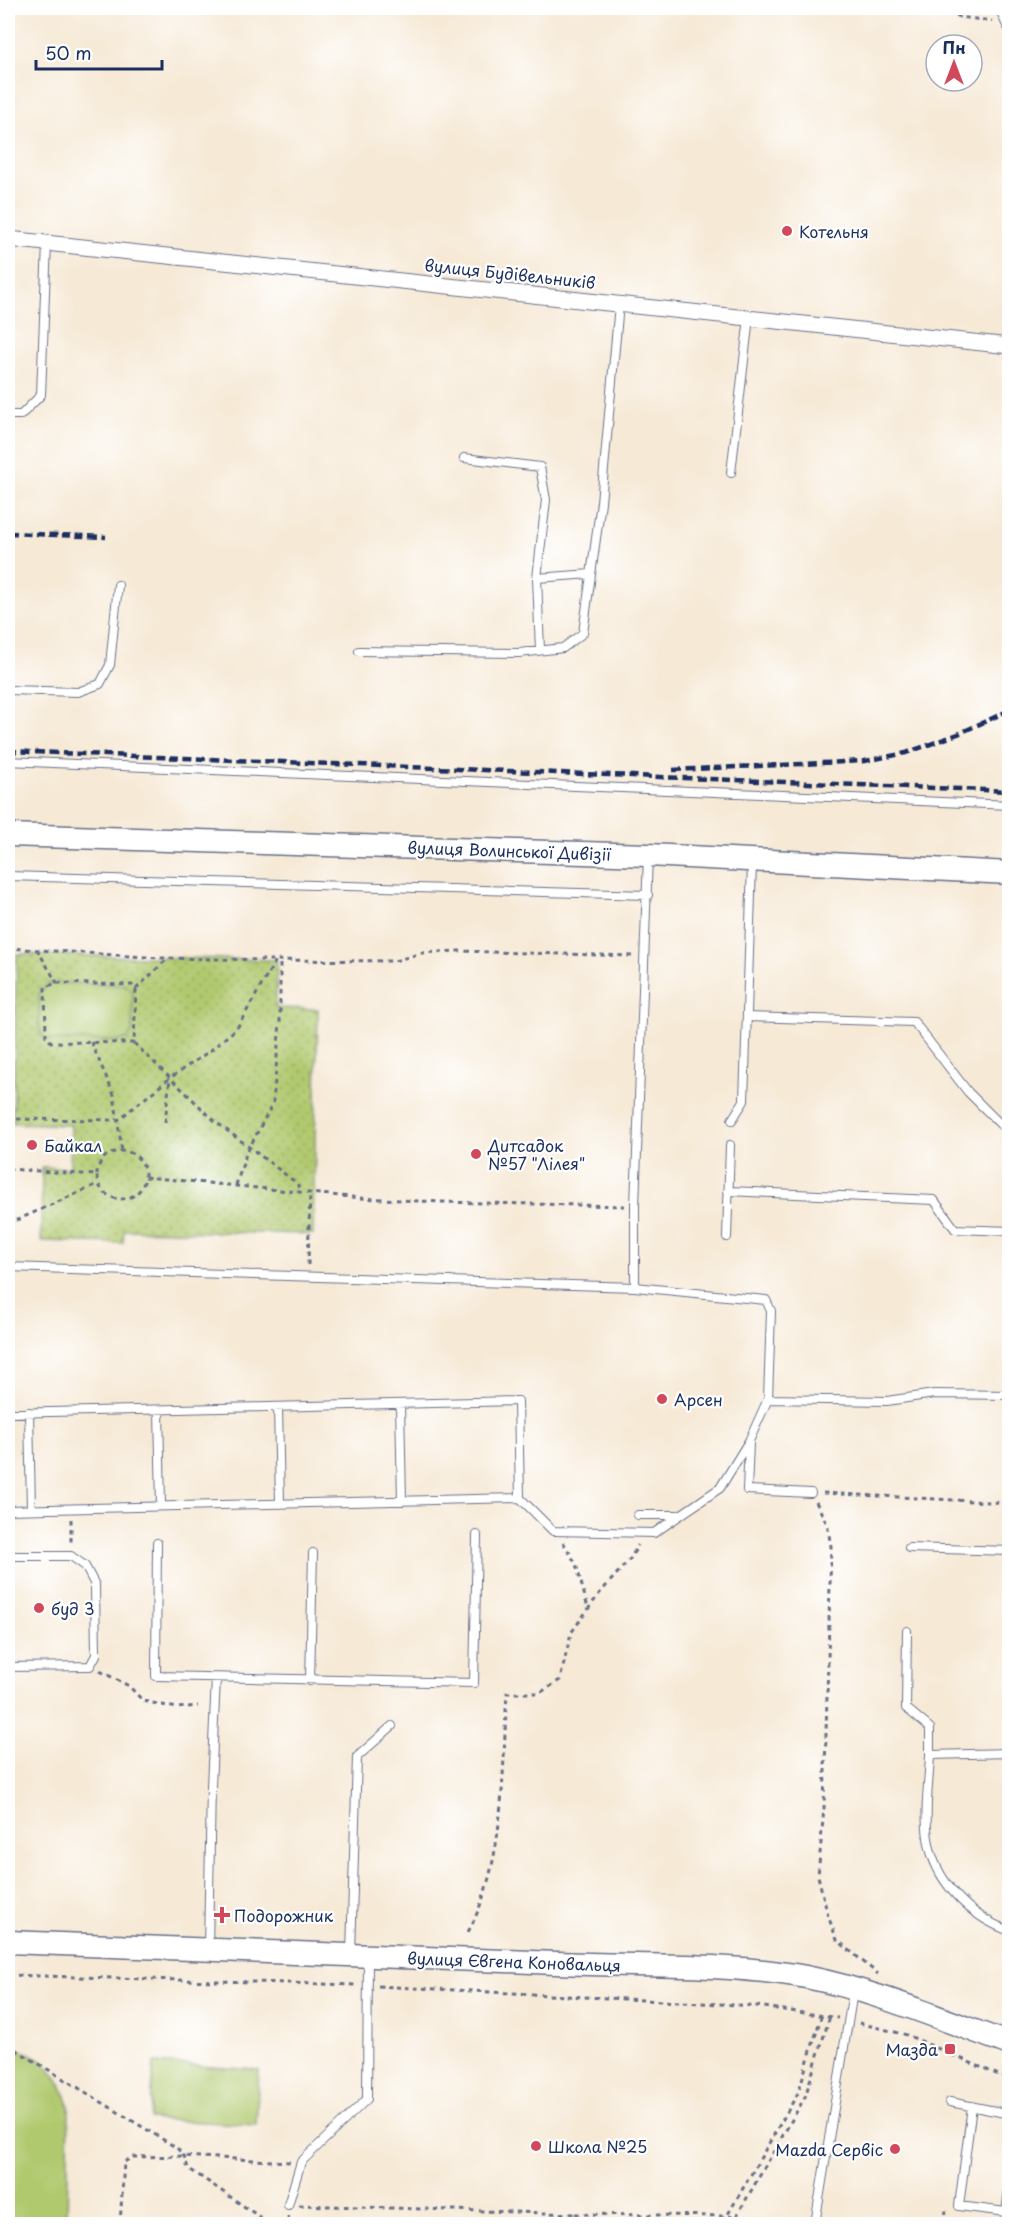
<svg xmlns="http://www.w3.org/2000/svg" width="1017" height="2232" font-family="'Playpen Sans',sans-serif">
<defs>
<pattern id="grass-dots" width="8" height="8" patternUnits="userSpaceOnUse" patternTransform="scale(1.5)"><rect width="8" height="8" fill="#b1c96e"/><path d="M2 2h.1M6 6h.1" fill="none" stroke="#8fa45e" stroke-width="1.8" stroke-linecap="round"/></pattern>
</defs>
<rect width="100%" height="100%" fill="#fff"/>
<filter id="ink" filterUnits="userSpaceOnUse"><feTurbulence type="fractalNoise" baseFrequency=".0167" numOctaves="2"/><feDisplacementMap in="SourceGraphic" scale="12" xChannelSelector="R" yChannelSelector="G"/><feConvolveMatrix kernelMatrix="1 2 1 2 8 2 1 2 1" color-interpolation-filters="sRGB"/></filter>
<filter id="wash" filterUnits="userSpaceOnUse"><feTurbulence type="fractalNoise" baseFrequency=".008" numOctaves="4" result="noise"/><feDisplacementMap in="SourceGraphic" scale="24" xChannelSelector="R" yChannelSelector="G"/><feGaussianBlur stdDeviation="1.35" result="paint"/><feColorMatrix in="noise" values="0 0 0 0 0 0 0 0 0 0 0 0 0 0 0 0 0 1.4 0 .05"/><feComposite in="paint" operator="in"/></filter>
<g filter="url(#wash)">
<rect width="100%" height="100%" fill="#f6e9d5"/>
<path fill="url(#grass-dots)" stroke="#667c66" stroke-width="1.5" d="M17,954L277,960L276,1008L318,1009L313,1234L124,1230L123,1243L41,1241L42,1167L70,1168L71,1125L13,1123Z"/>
<path fill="#b1c96e" stroke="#667c66" stroke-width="1.5" d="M49,983L125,985L133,991L132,1032L128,1038L119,1041L45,1040L39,1028V993Z
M8,2048C41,2051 61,2075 69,2106L67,2224H8Z
M154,2063L259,2070L256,2125L150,2119Z"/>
</g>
<g filter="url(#ink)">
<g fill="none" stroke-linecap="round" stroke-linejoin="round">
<defs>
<path id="lane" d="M8,415H21L41,395L47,243
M464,458L540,467L546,500L537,578L540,650
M731,473L749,317
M537,578L591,574
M359,651L519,653L563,648L583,633L601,502L619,304
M8,690L78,692L100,684L110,665L118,585
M8,761L1010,805
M8,876L648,895
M747,1017L914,1022L968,1092L1010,1134
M732,1120L744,1101L752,864
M728,1191L934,1200L955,1229L1010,1231
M727,1237L730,1145
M8,1267L635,1287V1206L648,856
M768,1399L887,1401L934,1394L1010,1395
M400,1404L402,1501
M278,1407L280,1504
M159,1410L161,1506
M29,1412L31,1509
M8,1413L518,1401L520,1498L8,1510
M749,1443L747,1490L811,1493
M520,1498L553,1531L654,1533L720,1488L749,1441L768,1399L771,1311L766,1300L635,1287
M638,1515H679
M157,1543L156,1676L474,1683L477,1535
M909,1548L1010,1551
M8,1556H71L85,1566L95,1585L96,1655L90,1666L8,1667
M907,1631L906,1708L930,1728V1755
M310,1681L313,1553
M1010,1753L930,1755C929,1782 924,1812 928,1838C934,1881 970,1917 1010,1931
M208,1949L211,1786L216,1678
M351,1953L357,1757L392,1726
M950,2102L1010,2114
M972,2106L959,2206L1006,2212
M288,2205L301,2162L367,2099L368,1957
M815,2224L853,1992
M1005,2224L1010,2177"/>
<path id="street" d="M1003,8L1010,24
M8,239L1010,346"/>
<path id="secondary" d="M8,835L648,855L1010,873
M8,1942C191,1950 374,1955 557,1963C640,1967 724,1962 806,1977C876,1991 943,2020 1010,2044"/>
</defs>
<use href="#lane" stroke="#687088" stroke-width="10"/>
<use href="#street" stroke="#687088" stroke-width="17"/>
<use href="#secondary" stroke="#687088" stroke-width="25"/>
<path stroke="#687088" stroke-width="3" stroke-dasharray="4.5 4.5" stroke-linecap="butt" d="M950,8L959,17L992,21
M8,948L161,958L266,960L394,961L422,953L457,951L634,956
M37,949L57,983
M57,983L132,985L136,989L134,1043L51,1042L46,1036L45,987Z
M136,989L167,959
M91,1042L114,1095L122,1151
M134,1043L216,1122L294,1181L303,1191
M8,1119L118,1120L170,1078L211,1050L237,1028L276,960
M165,1122L170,1078
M97 1175a24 24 0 1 1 48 0a24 24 0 1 1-48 0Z
M8,1169L97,1175
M145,1177L361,1198L440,1202L625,1206
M236,1185L246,1154L273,1103L280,1022V960
M8,1224L98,1184
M308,1265L310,1192
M823,1493L1010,1503
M816,1502L827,1524L831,1546L824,1808L818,1876L828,1916L837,1940L878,1974
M71,1519V1546
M563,1542L576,1564L588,1608
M100,1671L129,1686L143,1701L177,1708L198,1706
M468,1932C506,1862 502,1771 507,1693H540L560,1680L571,1633L599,1594L630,1559L638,1545
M8,1975L357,1985
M378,1986L757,2006L838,2018
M859,2023L907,2035L1010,2080
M8,2045L177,2148L184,2156L188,2168L270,2224
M299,2205L576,2214
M288,2216L289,2224
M120,2224L124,2162L133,2157L184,2156L290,2162
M576,2224V2214L727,2216L720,2224
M732,2224L805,2097L830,2016
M787,2224L727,2216L798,2093L822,2014
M945,2224L946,2208"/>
<use href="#lane" stroke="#fff" stroke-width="8"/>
<use href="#street" stroke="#fff" stroke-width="15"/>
<use href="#secondary" stroke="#fff" stroke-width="22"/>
<path stroke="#1b2f5e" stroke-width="4.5" stroke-dasharray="9 4.5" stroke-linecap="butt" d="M8,533L106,537
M8,751L1010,791
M673,770L865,761L906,753L958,734L1010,710"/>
</g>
</g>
<g fill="#d1495b" stroke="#fff" stroke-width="2">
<circle cx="787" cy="231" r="6"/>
<circle cx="32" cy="1145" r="6"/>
<circle cx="476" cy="1154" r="6"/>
<circle cx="662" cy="1399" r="6"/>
<circle cx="39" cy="1608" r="6"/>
<path d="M219 1906h6v6h6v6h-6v6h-6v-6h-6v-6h6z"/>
<rect x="944" y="2043" width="12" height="12" rx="3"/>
<circle cx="536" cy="2146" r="6"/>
<circle cx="895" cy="2149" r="6"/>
</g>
<g text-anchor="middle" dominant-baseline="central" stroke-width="4.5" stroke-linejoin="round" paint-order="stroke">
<g font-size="16" fill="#1b2f5e" stroke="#fff" text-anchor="start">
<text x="799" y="231">Котельня</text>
<text x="44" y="1145">Байкал</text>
<text x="488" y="1145">Дитсадок<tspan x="488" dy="18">№57 "Лілея"</tspan></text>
<text x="674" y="1399">Арсен</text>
<text x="51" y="1608">буд 3</text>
<text x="234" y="1915">Подорожник</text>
<text x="938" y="2049" text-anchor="end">Мазда</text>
<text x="548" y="2146">Школа №25</text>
<text x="883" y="2149" text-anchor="end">Mazda Сервіс</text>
</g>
<g font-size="16" fill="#1b2f5e" stroke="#fff">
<text transform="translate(510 273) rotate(6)">вулиця Будівельників</text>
<text transform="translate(509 850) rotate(2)">вулиця Волинської Дивізії</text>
<text transform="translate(514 1961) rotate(2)">вулиця Євгена Коновальця</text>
</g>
</g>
<rect width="1017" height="2232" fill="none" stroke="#fff" stroke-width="30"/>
<g transform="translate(954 63)"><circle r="28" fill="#ffffff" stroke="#a4acbf" stroke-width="1.5"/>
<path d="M0-4.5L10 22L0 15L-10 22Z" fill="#d1495b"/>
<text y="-9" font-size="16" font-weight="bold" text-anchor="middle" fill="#1b2f5e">Пн</text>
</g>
<path d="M36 60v9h126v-9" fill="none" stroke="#1b2f5e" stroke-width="3"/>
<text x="45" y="60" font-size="18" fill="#1b2f5e" stroke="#ffffff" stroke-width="4.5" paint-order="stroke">50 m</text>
</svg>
